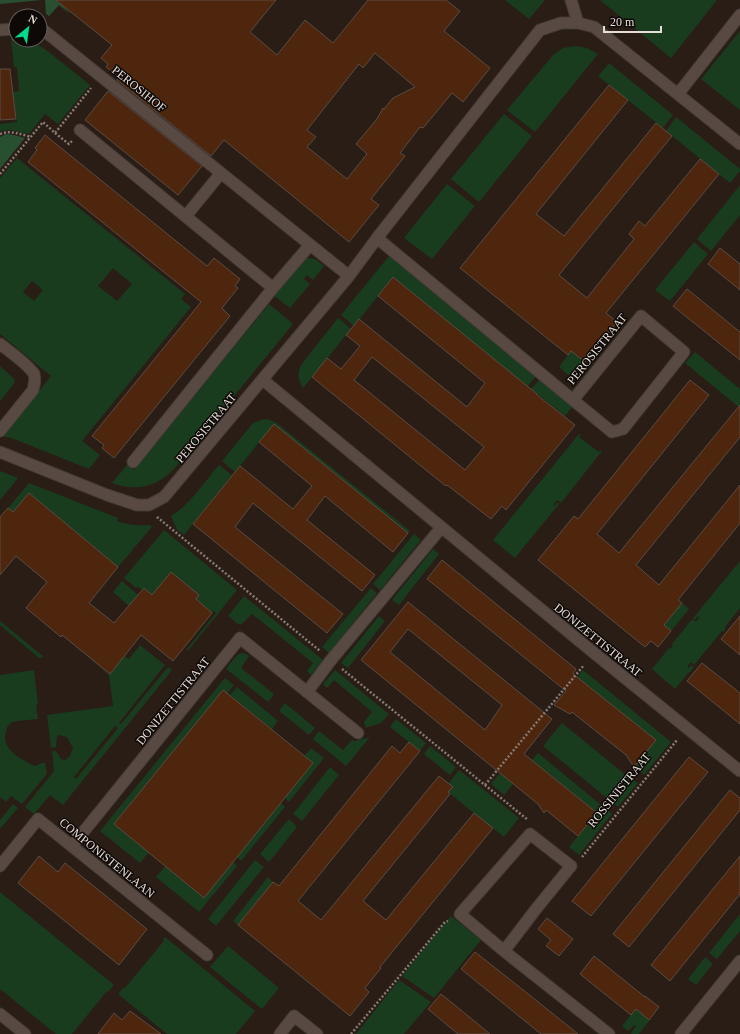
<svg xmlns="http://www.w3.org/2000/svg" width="740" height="1034" font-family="'Times New Roman',serif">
<rect width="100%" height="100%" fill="#291d16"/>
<path fill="#193c1f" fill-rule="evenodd" d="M505,0H545L529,19Z
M600,0H717L671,58Z
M740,31V110L701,79Z
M13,38L14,43L28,41L34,42L49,52L90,85L58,124L45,114L29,134L10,130L0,131V124L17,122L13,92L19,91L17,67H14L11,39Z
M575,46L587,48L598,54L535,132L507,110L553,55L563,48Z
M609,63L673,115L663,128L598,76Z
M504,114L532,136L479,202L451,179Z
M676,117L740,169V171L730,183L666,131Z
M17,158L185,294L181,299L191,307L82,441L100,455L89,469L9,437V438L3,436L51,376L0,334V178ZM113,268L132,284L117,301L98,286ZM32,281L43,290L34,301L23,292Z
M447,184L475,206L432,259L404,238Z
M740,185V215L711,251L697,239Z
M694,242L708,254L670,301L655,290Z
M389,256L536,376L527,387L393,277L354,326L341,315Z
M307,258L315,259L324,266L313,280L307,275L304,279L310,284L290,308L274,296L301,262Z
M269,304L293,324L175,468C157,487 137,492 112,483L127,465L134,470Z
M338,318L351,329L303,388C298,380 297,374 301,365Z
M571,351L585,362L572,378L559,367Z
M695,352L740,389V408L685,363Z
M0,366L13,378L15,381L13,385L0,401Z
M540,379L543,381L542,383L545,385L546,384L567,401L566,402L569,405L571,404L573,406L565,416L531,389Z
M266,419L270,420L278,424L410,531L408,533L274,424L235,472L222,461L253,423L261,420Z
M579,434L581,435L579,437L599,452L600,450L602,451L561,503L557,500L553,505L555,506L557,502L559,504L515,558L493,540Z
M219,465L232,475L184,535L177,530L171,516C191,504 204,482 219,465Z
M0,471L18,478L0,500Z
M29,483L118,518L117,521C127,525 139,526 150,525L152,527L118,567L29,493L13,512L8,508Z
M164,530L237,590L188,651L187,649L216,613L214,611L212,613L196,599L199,595L171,573L152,595L144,588L142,590L138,587L136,588L124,578Z
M414,534L421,540L380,590L373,584Z
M433,549L439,554L399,605L392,600Z
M740,561V608L725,627L726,628L723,632L722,631L694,665L691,662L687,667L689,668L691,665L694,667L690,672H689L675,689L652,669L669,648L670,649L673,645L672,644L692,619L696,622L699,617L698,616L695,620L693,618Z
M122,581L138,595L129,606L113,592Z
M371,588L377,593L329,653L322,647Z
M244,596L323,660L311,675L307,671L313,663L252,614L242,624H238L228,616Z
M682,603L689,609L671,631L664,625Z
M379,616L385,621L348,668L341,663Z
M0,621L44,657L39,658L0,625Z
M140,645L165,665L119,723L121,724L168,667L172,670L63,805L50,795L34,814L25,807L54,771L52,751H56L61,759L65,760L70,756L73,748L67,737L58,735L57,736L56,747L51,748L47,715L113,706L109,675L82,652L109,674L124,656L129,659ZM115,726L118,728L76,779L74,777Z
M241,653L246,654L249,656L241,668L274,694L268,702L226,669L236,656Z
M34,670L38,704L36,705L38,719C30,720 21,720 13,722C9,723 7,727 6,731C0,749 22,760 35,766L45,762L47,774L22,804L11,796L6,802L0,797V675Z
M335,670L389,714L381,723L365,728L366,726L364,724V722L372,712L334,680L327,688L323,684Z
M583,670L671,742L644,775L634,767L655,741L578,704L565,693Z
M225,678L234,685L227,694L223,690L114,824L149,852L140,863L100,831Z
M237,687L278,721L272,729L230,695Z
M285,703L315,728L309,735L279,711Z
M396,719L426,743L420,751L390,727Z
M562,723L627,776L638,783L618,807L543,746Z
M319,731L343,750L352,740L355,741L370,737L346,766L313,739Z
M430,746L456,767L450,775L424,754Z
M311,748L324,758L289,802L285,798L313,763L304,756Z
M538,753L612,814L579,855L569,847L597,813L584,802H583L578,798V797L532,760Z
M513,757L526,768L504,795L491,784Z
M330,767L339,775L302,821L293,814Z
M459,770L519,818L504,837L444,789Z
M281,803L285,807L241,861L237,857Z
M13,804L18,808L17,809L0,829V820Z
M289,819L297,827L269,862L260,854Z
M255,860L264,867L216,926L208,919Z
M233,862L237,866L199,912L156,877L165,866L173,873Z
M268,877L273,882L238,925L233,921Z
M0,892L114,985L108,992L107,991L72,1034H56L0,989Z
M740,914V931L717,959L709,953Z
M451,916L481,940L434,998L402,976Z
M165,937L255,1011L236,1034H167L118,994L124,987L125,988L163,942L164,941L163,940Z
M228,946L279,988L262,1009L210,967Z
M705,957L713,964L696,985L688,979Z
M399,980L431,1002L404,1034H356Z
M636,1009L649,1020V1021L639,1034H632L631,1033L636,1026L634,1025L628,1031L622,1026Z"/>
<path fill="#284f2f" d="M0,0H42L0,4Z
M45,0H55L63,6L70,14L59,5L49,16L46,14Z
M6,134L14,135L25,138L0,169V137Z"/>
<path fill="#4e260d" stroke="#5a4c44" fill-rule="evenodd" d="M56,0H276L250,32L277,55L305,20L333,43L368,0H446L460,11L444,31L490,68L463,102L452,93L423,128L420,127L400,153L405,156L371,199L379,205L349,242L224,140L211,156L117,80L119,77L106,67L108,64L101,58L112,45ZM375,53L415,87L393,98L384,109L383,108L377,119L356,144L367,154L347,179L307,147L316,137L307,130L359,64L363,68Z
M0,69H10L16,119L0,120Z
M609,85L628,100L536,214L564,236L656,123L672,136L559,275L587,298L634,239L629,234L639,221L645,226L700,159L719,174L606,313L617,322L585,362L571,351L568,355L460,268Z
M108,91L202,166L178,195L85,120Z
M45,135L207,266L214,258L240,279L235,286L238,288L222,308L230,316L114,458L102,448L104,445L92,436L201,302L28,162L37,150L35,148Z
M720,248L740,264V290L708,264Z
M393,277L537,394V395L575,425L506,510L502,506L491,519L447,485L446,486L432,475L312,377L327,358L341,369L360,346L346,335L359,319L467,407L485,383L378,296ZM372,357L484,447L465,470L354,380Z
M687,289L740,332V360L673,306Z
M690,380L709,395L597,534L619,553L740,405V437L636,565L659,585L740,485V523L678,600L682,603L664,625L671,631L658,647L651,641L645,647L538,560L574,516L578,519Z
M274,424L408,533L393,552L325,496L307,520L375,575L362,591L253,503L235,527L343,614L327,633L193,524L240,466L293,509L312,486L259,442Z
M29,493L118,567L89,603L114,623L144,588L152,595L171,572L199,595L196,599L212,613L173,661L141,635L110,674L62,635L61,637L26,608L47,582L16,556L0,575V517L8,508L13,512Z
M442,560L576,669L573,674L656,740L634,767L626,755L572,712L570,714L554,705L566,691L427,579Z
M408,602L552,719L524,754L597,813L578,836L546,810L544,813L538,804L361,660ZM408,629L502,705L485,730L390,652Z
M740,616V655L721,639Z
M702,663L740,693V724L687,681Z
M223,690L313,763L204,898L114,824Z
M409,742L420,751L298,901L321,920L439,776L453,787L448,792L450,794L363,901L386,920L474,813L493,828L380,967L381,968L365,988L369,992L350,1016L238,925L273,882L279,886L392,746L400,753Z
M689,757L708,772L591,916L572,901Z
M730,790L740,798V810L629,947L613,934Z
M39,856L58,872L65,863L147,929L119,965L18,883Z
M740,856V894L670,981L651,965Z
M547,918L573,939L559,956L546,946L551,940L538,929Z
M475,952L532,997L578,1034H541L461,969Z
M594,956L645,997V996L659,1007L649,1020L636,1009L631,1015L580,974Z
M441,994L462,1011L490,1034H458L428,1009Z
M130,1011L161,1034H98L114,1013L122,1020Z"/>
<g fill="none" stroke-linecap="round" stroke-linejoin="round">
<defs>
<path id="minor" d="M571,0L578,23
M40,29H42L349,276
M0,30L16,29
M678,94L740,15
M80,130L273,288
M186,216L221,173
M377,238L573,400
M641,316L684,352L623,429L612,432L573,400Z
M0,344C9,351 29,365 34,374C36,380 34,385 33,390L0,431
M263,380L594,653L740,771
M0,452L107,495L137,505H149L164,497L349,276L377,238L540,30L561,23H578L594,27L740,144
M133,462L273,288L310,245
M307,692L331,660L441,528
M72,846L240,638L358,733
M0,866L38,819L207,955
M504,951L536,909L571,866L530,834L460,914L504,951L609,1034
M0,1014L25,1034
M280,1034L294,1016L317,1034
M681,1034L740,961"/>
</defs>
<use href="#minor" stroke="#443a36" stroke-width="13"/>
<path stroke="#867b75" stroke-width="2.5" stroke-dasharray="2 2" stroke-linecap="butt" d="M55,133L69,144L72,141
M0,134C11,130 20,134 31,137
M0,174L43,122L55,133L91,88
M157,517L320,651
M342,669L528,820
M485,785L584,665
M582,857L677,740
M351,1034L445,922L448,921"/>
<use href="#minor" stroke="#584a43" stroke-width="11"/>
</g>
<g text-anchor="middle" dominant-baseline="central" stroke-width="3" stroke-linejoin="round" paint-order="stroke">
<g font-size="12" fill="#e5ddd8" stroke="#0e0906">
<text transform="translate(139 89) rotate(39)">PEROSIHOF</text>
<text transform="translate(597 349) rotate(-51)">PEROSISTRAAT</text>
<text transform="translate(206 428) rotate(-50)">PEROSISTRAAT</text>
<text transform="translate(598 640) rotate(39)">DONIZETTISTRAAT</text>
<text transform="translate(173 701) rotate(-51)">DONIZETTISTRAAT</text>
<text transform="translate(619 790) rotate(-51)">ROSSINISTRAAT</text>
<text transform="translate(107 858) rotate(39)">COMPONISTENLAAN</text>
</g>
</g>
<g transform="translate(28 28) rotate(29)"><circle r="19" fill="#0e0906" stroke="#645e5a"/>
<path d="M0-3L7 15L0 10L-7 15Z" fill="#01d98b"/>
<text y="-6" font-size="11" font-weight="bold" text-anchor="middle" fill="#e5ddd8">N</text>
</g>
<path d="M604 26v6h57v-6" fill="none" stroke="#e5ddd8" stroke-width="2"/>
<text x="610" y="26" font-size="12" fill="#e5ddd8" stroke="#0e0906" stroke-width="3" paint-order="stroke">20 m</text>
</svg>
